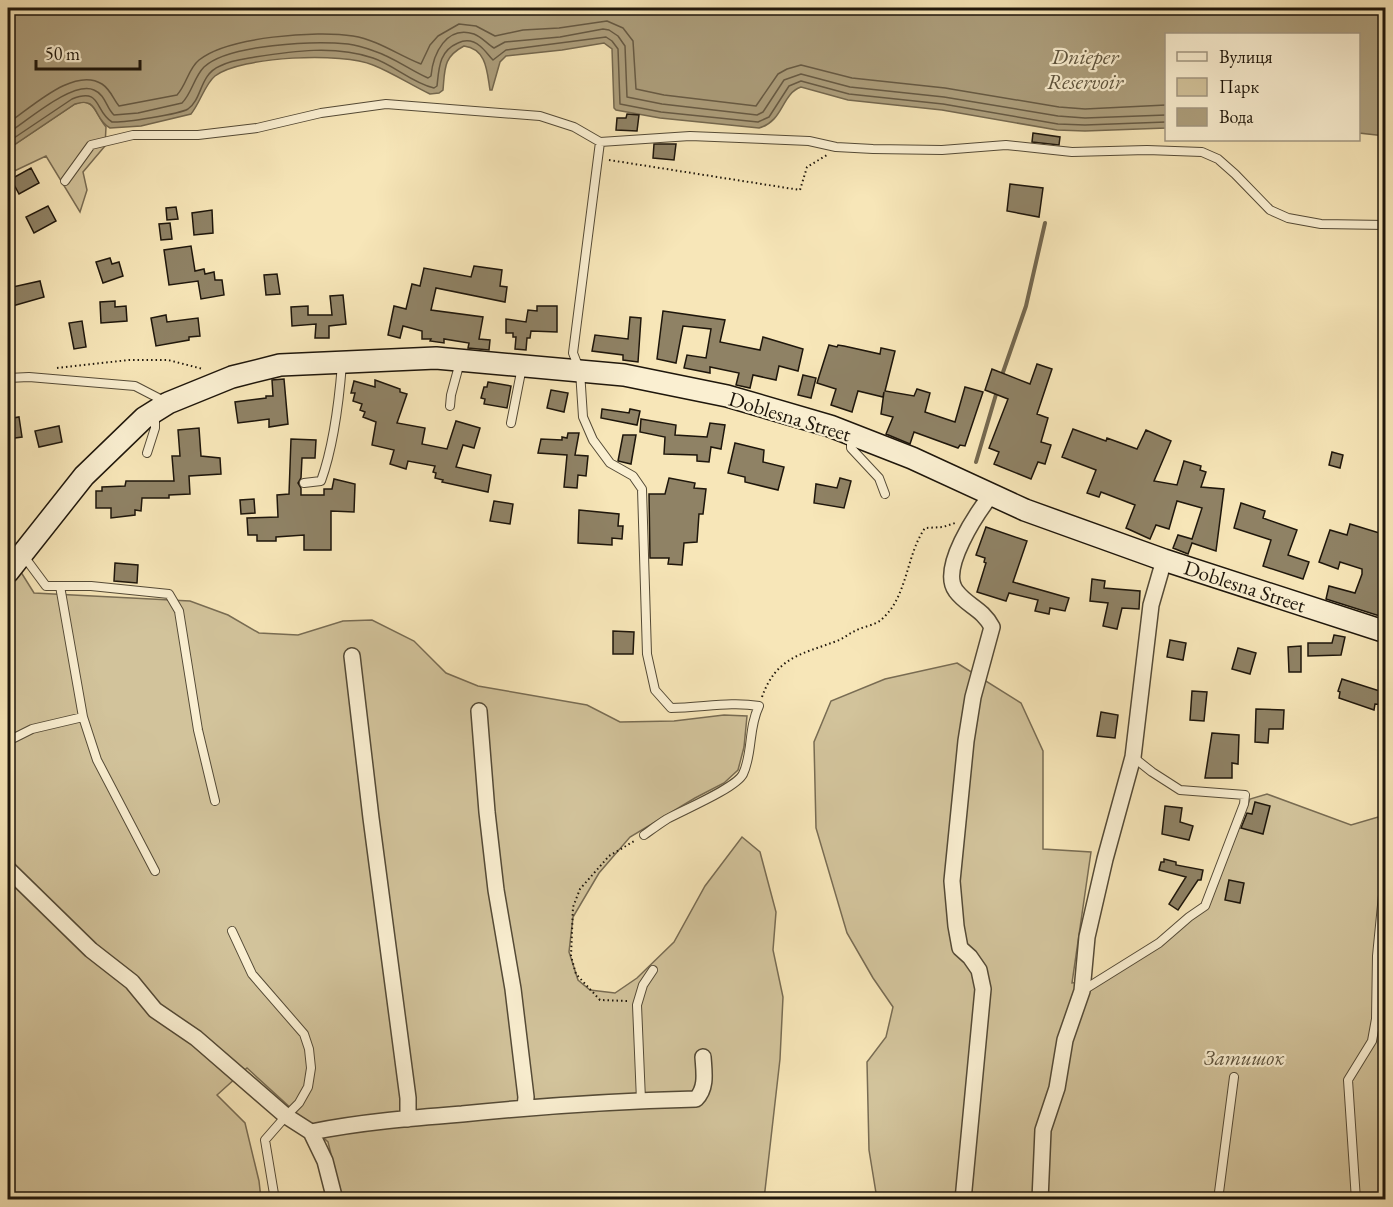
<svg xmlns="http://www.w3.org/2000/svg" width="1393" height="1207" font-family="'EB Garamond',serif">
<rect width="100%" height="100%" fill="#f7e6b8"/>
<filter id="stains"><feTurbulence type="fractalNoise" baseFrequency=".00333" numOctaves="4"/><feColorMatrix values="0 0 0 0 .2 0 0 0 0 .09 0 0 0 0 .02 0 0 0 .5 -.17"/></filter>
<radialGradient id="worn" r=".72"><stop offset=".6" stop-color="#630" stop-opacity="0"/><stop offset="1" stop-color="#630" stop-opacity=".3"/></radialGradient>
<path fill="#d2c39b" stroke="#786c53" stroke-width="1.5" d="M82,102C96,102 97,117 106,127L105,146L83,172L87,190L80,212L46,156L8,174V149L75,104Z
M19,569L34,593L190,601L228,615L259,633L298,635L343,621L372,620L414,641L446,673L478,686L587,705L620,722L674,721L724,715L747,716L744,747L738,770L724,783L695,798L630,837L599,873L573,917L569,952L578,980L590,990L615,993L637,978L674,942L705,886L742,837L760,852L776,912L773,950L783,997L780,1059L764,1199H342L328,1142L247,1068L217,1095L245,1123L259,1181L261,1199H8V581Z
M957,663L1021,703L1043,751V849L1091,852L1072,983L1108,979L1208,908L1250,799L1267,794L1351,825L1385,815V1199H877L869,1150L867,1062L886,1037L893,1007L873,978L847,933L816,828L814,742L831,701L885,679Z"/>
<path fill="#ad9f7d" stroke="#74684f" stroke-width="1.5" d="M8,8H1385V136L1359,133L1358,34H1166V128L1085,131L1057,130L942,110L848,100L801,87C781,94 784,121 759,128L660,118L616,110L614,108L612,49L604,43L562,50L506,56L500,62L492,90H490C487,72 487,49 464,46C443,57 445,69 443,90L439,93L430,94C411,85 393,73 373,65C343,52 241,56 215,76C205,84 200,103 191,114L141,126L110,128C93,119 99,96 75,104L8,149Z"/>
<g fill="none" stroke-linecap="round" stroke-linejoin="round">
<path stroke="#665a44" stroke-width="1.5" d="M8,123C31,108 74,66 102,84C111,90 113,99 119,106L177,95C187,84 188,69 199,60C227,37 317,30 353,36C378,40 398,55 421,64L430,45L438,36L459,24L476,26L495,36L523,30L559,28L607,21L623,28L633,41L636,89L664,95L756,106L778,74L787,69L801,65L852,78L945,88L1059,107L1085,109L1166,105
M8,133C26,122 73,80 94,90C106,95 106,108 114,115L138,113L182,103C192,93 194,77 204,67C229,44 314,41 348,44C356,45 366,48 374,51C393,57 410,70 428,78L431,76C433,54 446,25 474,34C482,37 487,44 494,48L505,42L560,37L603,29L609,30L618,36L625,46L627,97L662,104L757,115L763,112L784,80L801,74L850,87L944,97L1058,116L1085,118L1166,115
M8,142L72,99C102,87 94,111 112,122C123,123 180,114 188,109C203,98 199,75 220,66C231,60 243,59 255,57C293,51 335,45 373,58C394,65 412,83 434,88L437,86C439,68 439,51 458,43C466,39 474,41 480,46C485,50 489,56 493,60L506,50L606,37L612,41L618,49L620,104L661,112L758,122L769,117L789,86L801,81L849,94L943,104L1058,124L1085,125L1166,122"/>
<path stroke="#74684f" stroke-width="4" d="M1001,378L1026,306L1045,223
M976,462L997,391"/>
</g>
<path fill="#8f8265" stroke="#1e160b" stroke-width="1.5" d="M627,114L639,115L637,131L616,130L617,118H626Z
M1033,133L1060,137L1059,145L1032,142Z
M654,144H676L674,160L653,158Z
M31,168L39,183L19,194L11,179Z
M1010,184L1043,188L1039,217L1007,211Z
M48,206L56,221L34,233L26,217Z
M176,207L178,219L167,220L166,208Z
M212,210L213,233L194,235L192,213Z
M170,223L172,239L161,240L159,224Z
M191,246L195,271L204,269L205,274L214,272L215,280H222L224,295L201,299L198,281L169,285L164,250Z
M110,258L112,264L119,262L123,276L103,283L96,262Z
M474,266L502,270L500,286L507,287L505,302L436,288L431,310L483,317L479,339L490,340L489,350L468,348L469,343L444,339V343L430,341L431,339H422V331L403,326L400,338L388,335L394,306L406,309L412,284L420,286L424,268L471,277Z
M277,274L280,294L266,295L264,275Z
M40,281L44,297L9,307L8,288Z
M343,295L346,324L329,326V338H315L316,324L292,326L291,307L308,306V315H332L330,296Z
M115,301V307L126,306L127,321L101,323L100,302Z
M537,306H557V332L531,331L530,338H527L526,350L515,349L516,337H513V333H506V319L526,322L528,310L537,311Z
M663,311L725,320L720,342L760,350L763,337L803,349L798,371L779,366L776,380L753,375L750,388L736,385L739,373L710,367V373L684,368L687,355L706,358L711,329L683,326L676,363L657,359Z
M166,315L167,322L198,318L200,336L189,337V340L156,346L151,318Z
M630,317L641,318L638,362L623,360V355L592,351L595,335L628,339Z
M82,321L86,347L74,349L69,323Z
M829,345L837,347L838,345L844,346L880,354L881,348L895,351L885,391L914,396L917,389L930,393L925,412L955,422L965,387L983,392L965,446L960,445L958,448L914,432L910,444L886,434L893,417L881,414L884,392L883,397L858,391L852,412L831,405L836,389L817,383Z
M1037,364L1052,369L1037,414L1048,418L1041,442L1051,445L1045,464L1038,462L1031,479L994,464L999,452L989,448L1008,399L985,390L992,369L1030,384Z
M803,375L816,378L811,398L798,395Z
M284,379L288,424L269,427V419L238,423L235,402L266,398V396H273L272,380Z
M375,380L400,389V392L407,394L397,423L425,428L422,444L447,449L456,421L480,428L474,448L463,445L456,467L491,475L488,492L442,482L443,480L435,478L436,473L433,472L435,466L408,461L406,469L390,464L394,450L372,445L376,422L363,417L365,412L360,410L362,404L353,401L355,393H351L354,381L375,387Z
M488,382L511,386L507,408L484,404L485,399L481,398L484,387H487Z
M551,390L568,393L564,412L547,408Z
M602,409L629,413L630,409L640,411L637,425L601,418Z
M19,417L22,437L8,439V419Z
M641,419L676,425L675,435L707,437L710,423L725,425L721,449L711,447L709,462L697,461V455L664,454L665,437L640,432Z
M59,426L62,442L39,447L35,431Z
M199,428L201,456L220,458L221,474L189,476L190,494L169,495V498H142L141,511L135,510V515L111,518V508H96V491H102V487L125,486L126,481H174L172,456H180L178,430Z
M1073,429L1106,441L1107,438L1137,449L1146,430L1171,441L1154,481L1177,485L1184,461L1201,466L1200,470L1206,472L1201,487L1224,489L1216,551L1192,543L1188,554L1173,548L1178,535L1192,539L1202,508L1177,501L1169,529L1156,525L1150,539L1126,528L1135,505L1101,492L1099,497L1087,493L1096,470L1062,457Z
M568,433H579L575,455L588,456L586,476L578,475L577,488L564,487L567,455L538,453L541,439L562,440V437L567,438Z
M623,435H636L631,464L618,461Z
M291,439L316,440L315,458H302L301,478L298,483L301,488V495H324V489H332L334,479L355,484L354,512L331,511V550H304V535L276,537V541H257V535H248L247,518L278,517L277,495L289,494Z
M735,443L764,450L763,462L784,467L778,490L745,482V477L728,473Z
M1332,452L1343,455L1340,468L1329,465Z
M669,478L695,483L694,488L706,489L703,514H699L697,542L684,543L682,565L668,564L669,558H650L649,494H665Z
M840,478L851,481L844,508L814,503L816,484L837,488Z
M254,499L255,513L241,514L240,500Z
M494,501L513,504L510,524L490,521Z
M1241,503L1265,511L1263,518L1297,530L1288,555L1309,562L1303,579L1263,566L1271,540L1234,528Z
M579,510L619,514L618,526H623L622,539L612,538V545L578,543Z
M1350,524L1386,535V618L1326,599L1329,586L1355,593L1362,574V569L1340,562L1338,569L1319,562L1330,530L1347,535Z
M986,527L1027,541L1013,582L1069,598L1065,611L1050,608L1049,614L1035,611L1038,600L1009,593L1006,601L977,592L986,563L984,562L985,558L976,555Z
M115,563L138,565L137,583L114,581Z
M1092,579L1105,581L1104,588L1140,591L1139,609L1122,608L1117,629L1103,626L1108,603L1090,601Z
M613,631L634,632L633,654H613Z
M1334,635L1345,637L1341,655L1308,656V643H1332Z
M1170,640L1186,643L1183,660L1167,657Z
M1301,646V672H1289L1288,647Z
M1238,648L1256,653L1250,674L1232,669Z
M1342,679L1386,693V705L1375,704L1374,710L1339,698L1340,692L1338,691Z
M1192,691L1207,692L1204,721L1190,720Z
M1256,709L1284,710L1283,729H1269L1268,743L1255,742Z
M1101,712L1118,715L1115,738L1097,736Z
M1212,733L1239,735L1238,764L1232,763V778H1205Z
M1255,802L1270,806L1263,834L1241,828L1247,813L1252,814Z
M1165,806L1182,808L1180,822L1193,826L1189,840L1162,834Z
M1164,859L1176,862V865L1203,870L1201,880H1198L1178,910L1169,904L1186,877L1159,870L1161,862H1164Z
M1229,880L1244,883L1240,903L1225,900Z"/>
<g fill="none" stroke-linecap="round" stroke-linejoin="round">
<defs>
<path id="lane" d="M600,142L573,353L580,371L583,417L593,440L610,463L633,476L642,489L647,654L655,690L671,708C701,708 730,701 759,706C748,728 753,753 743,774C736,788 683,810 667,819C659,824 651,830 644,835
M65,181L91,145L133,135H198L257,128L321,113L386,104L540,116L574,127L600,142L690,136L809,141L836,147L873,149L942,150L1006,145L1072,152L1147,150L1202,152L1218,159L1235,174L1270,210L1288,218L1321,224L1386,225
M8,378L29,377L135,386L164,401
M450,406L451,395L460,362
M511,423L522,367
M851,436V448L879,478L885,494
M147,453L155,428V416
M304,483L321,481C334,445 339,402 342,364
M23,555L46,586H91L169,594L179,611L198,730L215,801
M60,586L83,717L97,760L155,871
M8,741L32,729L83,717
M232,931L252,974L304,1034L309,1049L311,1068L308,1087L299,1103L286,1116L265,1140L275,1200
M1082,991L1159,943L1189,917L1205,906L1244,804L1245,795L1180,790L1152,772L1133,757
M641,1100L637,1005L643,985L653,970
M1218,1200L1234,1077
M1356,1200L1348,1080L1372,1041L1376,1019L1377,956L1384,885"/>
<path id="street" d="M352,656L371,818L408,1098V1119
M479,711L487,812L496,890L513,989L526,1097L525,1108
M8,869L91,950L132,982L155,1010L196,1038L286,1116L311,1132L325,1161L335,1200
M311,1132C361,1122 411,1118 462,1114C540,1106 618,1101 696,1099C707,1088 704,1072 703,1057
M963,1200L983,989L979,970L970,957L960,948L956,926L952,881L966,741L973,697L992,627C982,608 967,606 956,591C939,569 977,513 991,495
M1040,1200L1043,1130L1057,1088L1065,1040L1082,991L1087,937L1105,859L1133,757L1151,605L1164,560"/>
<path id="secondary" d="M8,572L84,476L144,418L168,403L232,377L280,365L436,358L624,375L727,396L830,426L912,458L1025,510L1164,560L1386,632"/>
</defs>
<use href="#lane" stroke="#544a36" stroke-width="10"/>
<use href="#street" stroke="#544a36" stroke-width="18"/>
<use href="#secondary" stroke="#1e160b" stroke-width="24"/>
<path stroke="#1e160b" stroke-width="2" stroke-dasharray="1.5 3" stroke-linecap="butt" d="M609,160L800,190L807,167L827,155
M57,368L129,360H168L203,369
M762,697C776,657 802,654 837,641C844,638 850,633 857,630C865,626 876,625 882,619C908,596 906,555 925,528L943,527L955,523
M627,1001L600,1000L576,974L571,956L573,907L580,889L609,856L636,840"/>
<use href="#lane" stroke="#faefd1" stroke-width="8"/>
<use href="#street" stroke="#faefd1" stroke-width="15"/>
<use href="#secondary" stroke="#faefd1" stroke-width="21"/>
</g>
<g text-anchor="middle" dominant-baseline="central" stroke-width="4.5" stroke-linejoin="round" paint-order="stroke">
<g font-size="21" fill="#1e160b" stroke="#faefd1">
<text transform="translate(790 416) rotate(17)">Doblesna Street</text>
<text transform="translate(1245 586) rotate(18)">Doblesna Street</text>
</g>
<g font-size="21" font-style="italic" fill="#5d533d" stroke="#faefd1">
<text x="1244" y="1057">Затишок</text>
</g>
<g font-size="22" font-style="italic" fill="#5e543e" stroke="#faefd1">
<text x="1085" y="56">Dnieper<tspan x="1085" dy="25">Reservoir</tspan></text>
</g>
</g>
<rect width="1393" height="1207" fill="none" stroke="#f7e6b8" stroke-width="30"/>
<rect x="9" y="9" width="1375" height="1189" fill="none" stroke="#1e160b" stroke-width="3"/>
<rect x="15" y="15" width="1363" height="1177" fill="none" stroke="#1e160b" stroke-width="1.5"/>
<rect x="1165" y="33" width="195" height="108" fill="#faefd1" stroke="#a29882" stroke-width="1.5"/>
<rect x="1177" y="52" width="30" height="9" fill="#faefd1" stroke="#a29882" stroke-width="1.5"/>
<text x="1219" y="63" font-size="18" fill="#1e160b">Вулиця</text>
<rect x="1177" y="78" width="30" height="18" fill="#d2c39b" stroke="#a29882" stroke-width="1.5"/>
<text x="1219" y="93" font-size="18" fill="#1e160b">Парк</text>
<rect x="1177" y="108" width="30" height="18" fill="#ad9f7d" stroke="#a29882" stroke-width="1.5"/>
<text x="1219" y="123" font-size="18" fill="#1e160b">Вода</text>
<path d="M36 60v9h104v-9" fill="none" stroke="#1e160b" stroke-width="3"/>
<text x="45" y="60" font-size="18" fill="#1e160b" stroke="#faefd1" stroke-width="4.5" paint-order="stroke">50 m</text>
<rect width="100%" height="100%" filter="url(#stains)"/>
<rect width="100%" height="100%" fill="url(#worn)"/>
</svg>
